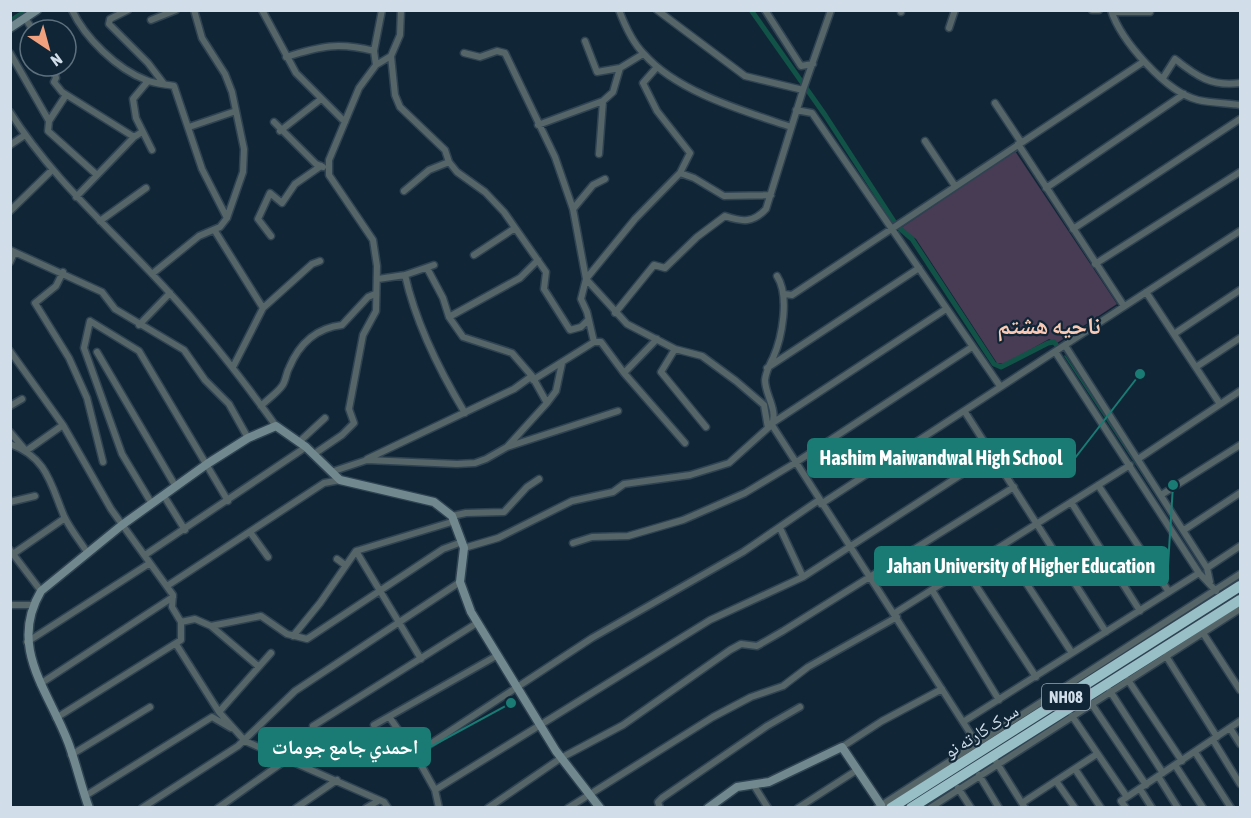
<svg xmlns="http://www.w3.org/2000/svg" width="1251" height="818" font-family="'Asap Condensed','Noto Naskh Arabic',sans-serif">
<rect width="100%" height="100%" fill="#102637"/>
<path fill="#483b54" d="M1015,151L1117,304L1057,343L1049,339L1005,364L997,363L916,239L901,228Z"/>
<g fill="none" stroke-linecap="round" stroke-linejoin="round">
<path stroke="#125347" stroke-width="1.5" d="M1065,356L1182,534"/>
<path stroke="#125347" stroke-width="5" d="M751,10L825,115L897,226L912,239L994,364L1001,367L1048,343L1054,342L1058,347
M10,21L27,10"/>
<defs>
<path id="street" d="M72,10C85,38 117,69 146,80C155,84 165,84 174,86L202,169L227,218
M128,10L110,19L109,24L148,63L164,84
M262,10L296,73L345,122
M619,10C625,26 632,42 644,54C677,92 744,111 791,127
M657,10L745,76L803,90
M765,10L801,66L813,64
M1092,10H1099
M1111,10C1121,41 1166,92 1198,100C1211,103 1227,103 1240,105
M901,12V10
M1112,12H1150
M25,18L33,30
M151,20L176,10
M949,28L955,10
M585,41L597,72L620,68L643,54
M10,53L49,121
M464,53L480,57L497,51L505,53L555,157L573,209L586,279L581,299L587,312L594,342
M391,56L395,95L400,107L445,150L449,162L457,172L485,192L504,212L546,272L544,289L570,330L581,327L588,320
M286,57C321,46 338,42 374,51
M376,65L374,51L382,10
M53,66L56,78L54,82L62,92L134,137
M657,67L643,83L657,111L690,153L680,173L635,219L586,279L627,324L675,349L702,356L736,381L764,405L768,428L772,425L981,750
M1163,78L1175,59C1196,76 1212,87 1240,83
M148,81L133,99L136,118L152,150
M66,95L49,121L48,131L97,175
M995,103L1021,142
M796,110L812,113L1000,386
M10,112C49,174 102,221 152,274C197,321 238,373 276,426
M274,122L316,164L323,167
M538,125L603,101
M189,127L236,111
M280,131L321,99
M925,141L955,186
M1018,144L1124,306
M10,145L25,135
M599,154L603,101L613,92L620,68
M680,173L694,178L724,196L771,195
M1046,188L1184,94
M404,191L429,170L449,162
M76,197L134,137L142,132
M573,209L593,185L605,179
M10,211L51,171
M100,221L146,188
M1073,229L1240,119
M215,231L263,308
M271,236L258,219L270,193L282,203L295,184L321,166
M10,250L102,292L115,309L184,350L205,380L229,404L248,438
M474,255L515,228
M10,262L14,253
M1095,264L1240,172
M427,268L443,298L449,317L463,337L512,353L532,376L547,403
M63,272L56,286L35,303L69,358L87,398L103,462
M152,274L199,236L220,227L227,218L243,172L244,149L232,92L225,74L202,38L194,10
M405,275C416,324 439,370 465,413
M378,279L405,275L434,265
M1146,292L1220,404
M784,294L792,295L1143,62
M615,313L654,265L665,268L697,237L725,216C743,222 753,223 766,209L803,90L831,10
M449,317L520,278L538,260
M139,325L170,293
M1174,334L1240,290
M1066,347L1207,568L1210,582
M675,349L661,372L706,427
M10,351L63,425L111,509L173,595L172,607L181,622V640L56,718
M97,352L176,487
M1056,353L1199,573L1216,591
M233,367L263,308L312,264L320,261
M1196,367L1240,338
M767,368L919,268
M624,373L657,339
M533,380L594,342H601L624,373L685,443
M10,406L22,399
M261,406C268,399 277,393 282,386C286,381 286,373 289,368C299,344 316,328 342,325L368,297L375,294
M965,412L1106,632
M774,422L946,309
M772,425C778,409 765,395 765,380C766,371 769,366 773,358C782,338 790,296 777,276
M10,432L26,451L63,425
M299,442L325,418
M10,444C47,457 51,485 64,516C70,529 80,541 87,552
M507,447L618,411
M314,454L342,435L354,423L349,409L363,335L376,311L377,266L373,240L329,175V160L359,88L376,65L391,56L400,35L401,10
M367,459L514,389L532,376
M1138,459L1240,391
M331,472L367,460L457,464L475,463L486,459L507,447L547,403L556,391L562,363
M1098,485L1169,592
M1161,495L1240,445
M164,496L185,530
M10,502L35,496
M1071,502L1140,611
M152,504L122,454L84,348L90,321L139,351L228,501
M821,504L1240,231
M452,516L466,513L504,512L527,487L539,479
M780,528L803,577
M1184,530L1240,493
M250,532L268,557
M573,543L592,537L628,536L683,520L745,493L795,463L972,347
M1002,546L1072,653
M464,548L498,538L572,501L613,492L624,484L690,475L729,463L768,428
M10,550L41,591
M356,551L421,659
M13,554L65,518
M145,555L306,447
M337,559L345,565
M1207,568L1240,546
M965,569L1036,677
M167,586L324,483L340,480
M932,590L999,700
M10,605H33
M895,613L1130,465
M181,622L195,619L211,626L261,616L287,634L307,639L443,549L462,542
M211,626L258,666
M1203,633L1240,690
M293,636L320,603L356,551L455,521
M27,642L150,563
M176,644L219,712L245,741L384,802L388,808
M1166,656L1217,737
M1128,680L1182,761
M40,684L173,597
M1110,691L1163,773
M1091,703L1146,785
M219,712L271,653
M1072,716L1127,797
M390,718L415,754L435,790L439,808
M963,722L1199,573
M374,725L498,655
M313,726L477,623
M1230,728L1240,744
M1213,740L1240,784
M842,747L882,721L942,689
M1195,752L1231,808
M415,754L592,638L743,552L819,500
M71,755L150,707
M995,760L1025,808
M1175,765L1203,808
M1075,769L1101,808
M979,775L999,808
M1158,776L1178,808
M1056,781L1075,808
M753,784L768,808
M958,788L971,808
M1140,789L1152,808
M435,790L710,620L803,577L993,454
M85,796L212,717L231,728
M1022,803L1097,754
M142,808L238,746L295,691L460,582
M218,808L286,760
M296,808L337,780
M366,808L378,801
M488,808L561,758L623,725L730,650L741,644L757,646L783,631L1014,487
M568,808L713,717L751,697L783,686L808,667L897,617
M660,808L658,802L662,798L767,726L800,707
M798,808L857,770
M877,808L1240,574
M930,808L1240,609
M1126,808L1121,801L1240,721"/>
<path id="secondary" d="M10,28L37,10
M89,808C81,786 76,763 68,742C48,690 8,647 41,591L122,525L207,464L248,438L276,426L306,447L340,480L434,502L452,516L464,548L460,582L471,612L556,751L600,808
M708,808L737,787L769,782L842,747L881,805"/>
<path id="highway" d="M891,808L1240,586
M911,808L1240,600"/>
</defs>
<use href="#street" stroke="#2f4353" stroke-width="9"/>
<use href="#secondary" stroke="#2f4353" stroke-width="11"/>
<use href="#highway" stroke="#2f4353" stroke-width="14"/>
<use href="#street" stroke="#566567" stroke-width="6"/>
<use href="#secondary" stroke="#71898e" stroke-width="8"/>
<use href="#highway" stroke="#99bfc6" stroke-width="10"/>
</g>
<g text-anchor="middle" dominant-baseline="central" stroke-width="4.5" stroke-linejoin="round" paint-order="stroke">
<rect fill="#102637" stroke="#97a7b4" stroke-width="1.5" x="1042" y="684" width="48" height="26" rx="4.5"/>
<g font-size="16" font-weight="bold" fill="#d1dee9">
<text x="1066" y="697">NH08</text>
</g>
<g font-size="18" fill="#d1dee9" stroke="#102637">
<text transform="translate(981 731) rotate(-32)">سرک کارته نو</text>
</g>
<g font-size="24" font-weight="bold" fill="#f8cab5" stroke="#102637">
<text x="1049" y="325">ناحیه هشتم</text>
</g>
</g>
<path fill="none" stroke="#197b74" stroke-width="2" d="M1140 374L1075 458M1173 485L1168 566M511 703L430 747"/>
<g fill="#197b74" stroke="#102637" stroke-width="2">
<circle cx="1140" cy="374" r="6"/>
<circle cx="1173" cy="485" r="6"/>
<circle cx="511" cy="703" r="6"/>
</g>
<g fill="#197b74" stroke="#197b74" stroke-width="2">
<rect x="808" y="439" width="267" height="38" rx="6"/>
<rect x="875" y="547" width="293" height="38" rx="6"/>
<rect x="259" y="728" width="171" height="38" rx="6"/>
</g>
<g font-size="20" text-anchor="middle" font-weight="bold" fill="#fff">
<text x="941" y="465">Hashim Maiwandwal High School</text>
<text x="1021" y="573">Jahan University of Higher Education</text>
<text x="345" y="754">احمدي جامع جومات</text>
</g>
<rect width="1251" height="818" fill="none" stroke="#d1dee9" stroke-width="24"/>
<g transform="translate(48 48) rotate(144)"><circle r="28" fill="#102637" stroke="#5d707e" stroke-width="1.5"/>
<path d="M0-4.5L10 22L0 15L-10 22Z" fill="#f1a17d"/>
<text y="-9" font-size="16" font-weight="bold" text-anchor="middle" fill="#d1dee9">N</text>
</g>
</svg>
